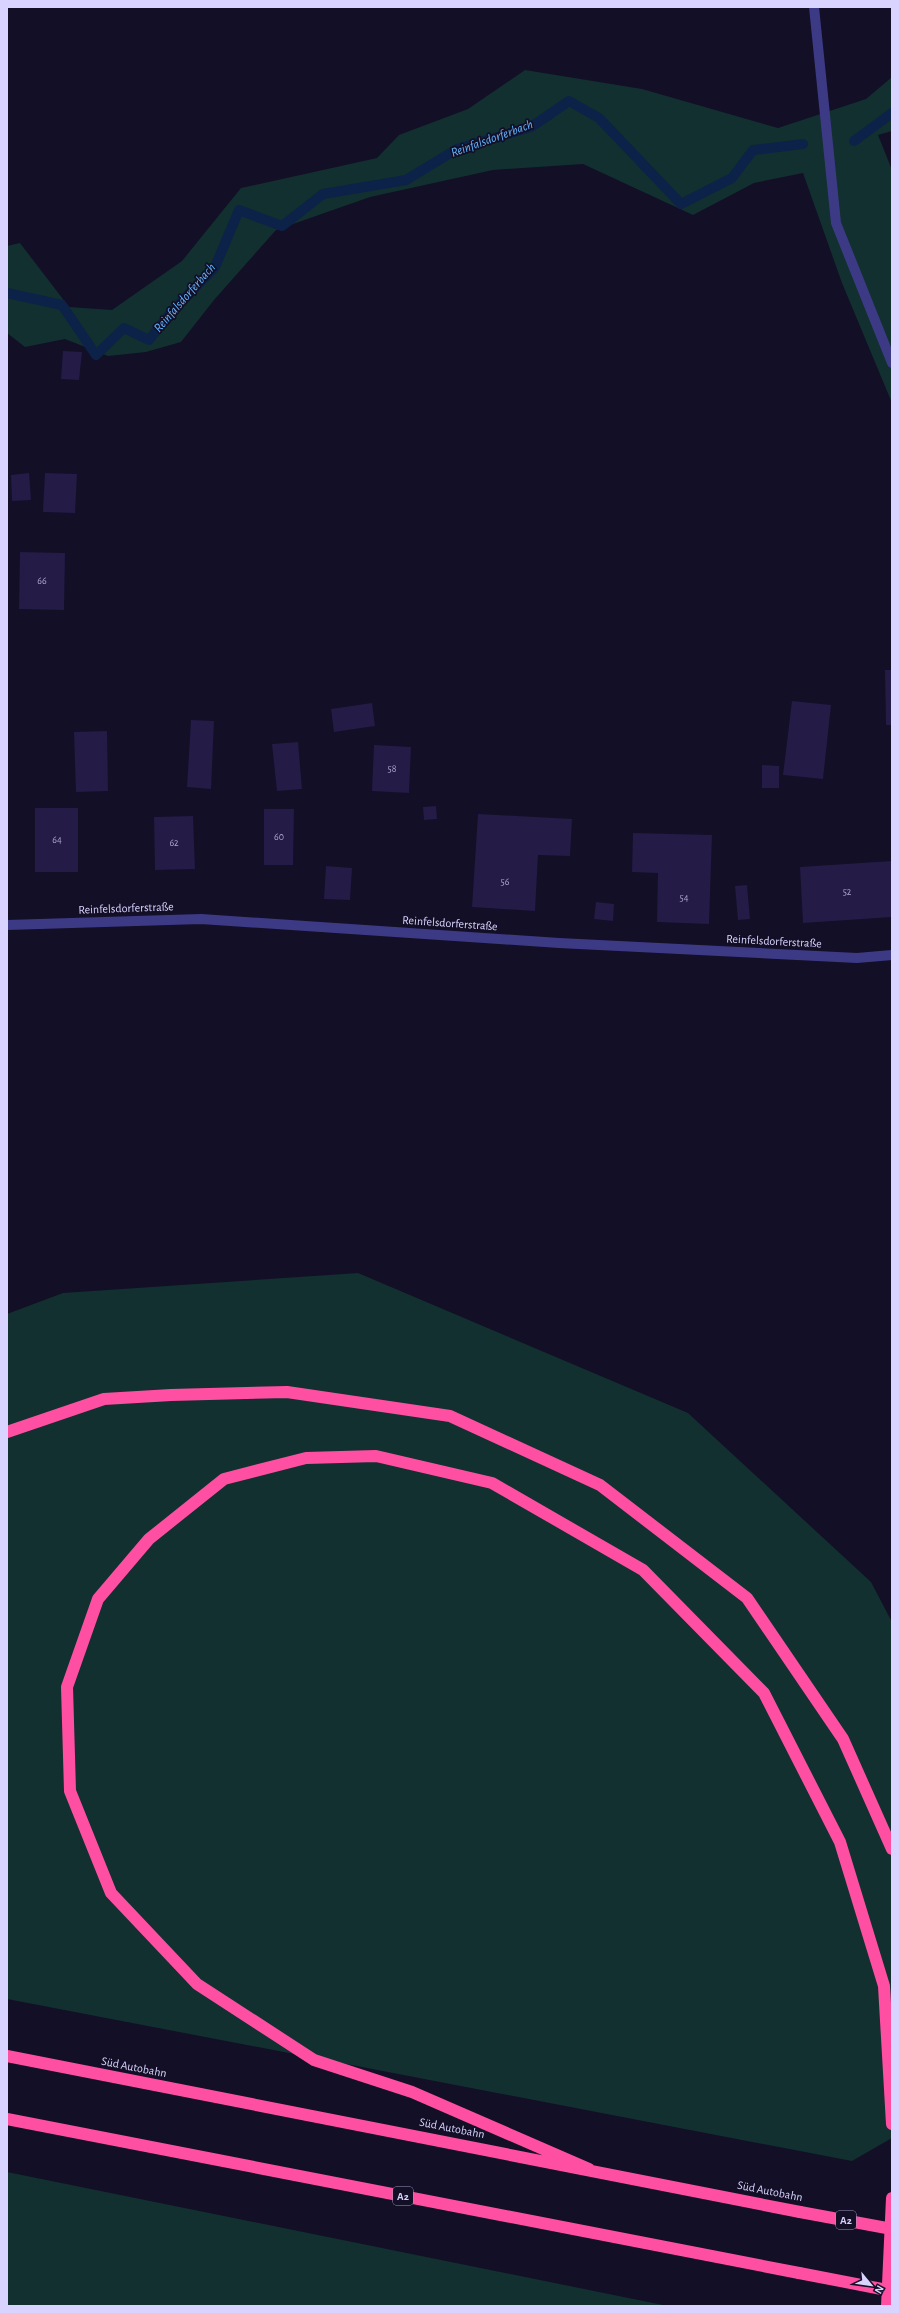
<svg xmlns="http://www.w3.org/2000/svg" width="899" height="2313" font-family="'Alegreya Sans',sans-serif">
<rect width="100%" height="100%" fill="#130f26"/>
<path fill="#12302f" d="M525,70L642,89L778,128L866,99L892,77V131L878,135L892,170V403L842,283L803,173L754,183L693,215L583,164L493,170L370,197L276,230L214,300L181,342L146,352L108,356L65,339L25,347L7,333V246L20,243L69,307L112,310L182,261L241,188L377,158L399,135L468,109Z
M358,1273L688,1413L871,1582L892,1622V2138L852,2161L7,1999V1314L63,1293Z
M7,2172L668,2306H7Z"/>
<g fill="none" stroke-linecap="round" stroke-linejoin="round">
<path stroke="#0c2248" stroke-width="10" d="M854,141L892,113
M7,293L62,305L96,355L124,328L149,340L172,311L215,267L239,210L282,226L323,194L406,180L457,149L531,127L569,101L599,118L681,204L732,178L753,150L803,144"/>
</g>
<path fill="#241b47" d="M63,351L82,352L79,380L61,379Z
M29,473L31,500L12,501L11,475Z
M45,473L77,474L75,513L43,512Z
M20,552L65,553L64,610L19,609Z
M885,670H892V725H886Z
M792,701L831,705L823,779L783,775Z
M372,703L375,726L334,732L331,709Z
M191,720L214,721L211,789L187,787Z
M107,731L108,791L76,792L74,732Z
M298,742L302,789L277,791L272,744Z
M374,745L411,747L409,793L372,791Z
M762,765L779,766V788H762Z
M436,806L437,819L424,820L423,807Z
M35,808H78V872H35Z
M264,809H294L293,865H264Z
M478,814L572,819L570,856L538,855L535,911L472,907Z
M193,816L195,869L155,870L154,817Z
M633,833L712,835L709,924L657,922L658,873L632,872Z
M892,861V917L803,923L800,867Z
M326,866L352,868L350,900L324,899Z
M747,885L750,919L738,920L735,886Z
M596,902L614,904L613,921L594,919Z"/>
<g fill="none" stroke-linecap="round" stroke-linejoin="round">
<path stroke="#3d3a85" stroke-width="10" d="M814,7L836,223L892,363"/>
<path stroke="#3d3a85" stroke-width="10" d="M7,925L201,919L559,943L857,958L892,955"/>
<path stroke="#ff4fa3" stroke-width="12" d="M7,1432L104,1399L171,1395L287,1392L450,1416L600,1485L747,1598L843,1739L892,1849
M7,2056L800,2212
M7,2119L799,2273
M589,2169L412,2092L314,2060L197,1984L111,1893L70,1791L67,1687L98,1599L149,1539L224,1479L306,1458L376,1456L492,1483L643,1570L764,1693L840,1842L884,1986L892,2124
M887,2306L892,2198"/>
<path stroke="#ff4fa3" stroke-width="12" d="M800,2212L892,2229
M799,2273L892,2291"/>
</g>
<g text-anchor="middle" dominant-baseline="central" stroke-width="3.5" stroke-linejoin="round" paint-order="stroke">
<g font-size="10" fill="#aca6d1">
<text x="42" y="581">66</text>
<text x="392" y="769">58</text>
<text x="279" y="837">60</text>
<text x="57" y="840">64</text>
<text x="174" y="843">62</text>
<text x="505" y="882">56</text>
<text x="847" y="892">52</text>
<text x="684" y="898">54</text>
</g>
<g fill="#130f26" stroke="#9e99be" stroke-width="1">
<rect x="393" y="2187" width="20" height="18" rx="3"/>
<rect x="836" y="2211" width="20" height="18" rx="3"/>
</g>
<g font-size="11" font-weight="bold" fill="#d9d4ff">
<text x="403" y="2196">A2</text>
<text x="846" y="2220">A2</text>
</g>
<g font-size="12" fill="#d9d4ff" stroke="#130f26">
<text transform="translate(126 908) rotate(-2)">Reinfelsdorferstraße</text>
<text transform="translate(450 923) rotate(4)">Reinfelsdorferstraße</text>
<text transform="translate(774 941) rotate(3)">Reinfelsdorferstraße</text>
<text transform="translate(134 2067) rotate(11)">Süd Autobahn</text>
<text transform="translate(452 2128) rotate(11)">Süd Autobahn</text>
<text transform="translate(770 2191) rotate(11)">Süd Autobahn</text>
</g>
<g font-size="13" font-style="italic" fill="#62b6ff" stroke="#130f26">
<text transform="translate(492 139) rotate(-20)">Reinfalsdorferbach</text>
<text transform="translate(185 298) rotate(-49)">Reinfalsdorferbach</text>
</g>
</g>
<rect width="899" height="2313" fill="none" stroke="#d9d4ff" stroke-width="16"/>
<g transform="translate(871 2285) rotate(119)" stroke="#130f26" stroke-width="3" paint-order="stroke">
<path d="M0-3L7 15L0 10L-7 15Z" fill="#d9d4ff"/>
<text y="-6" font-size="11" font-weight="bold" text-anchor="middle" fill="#d9d4ff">N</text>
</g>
</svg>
